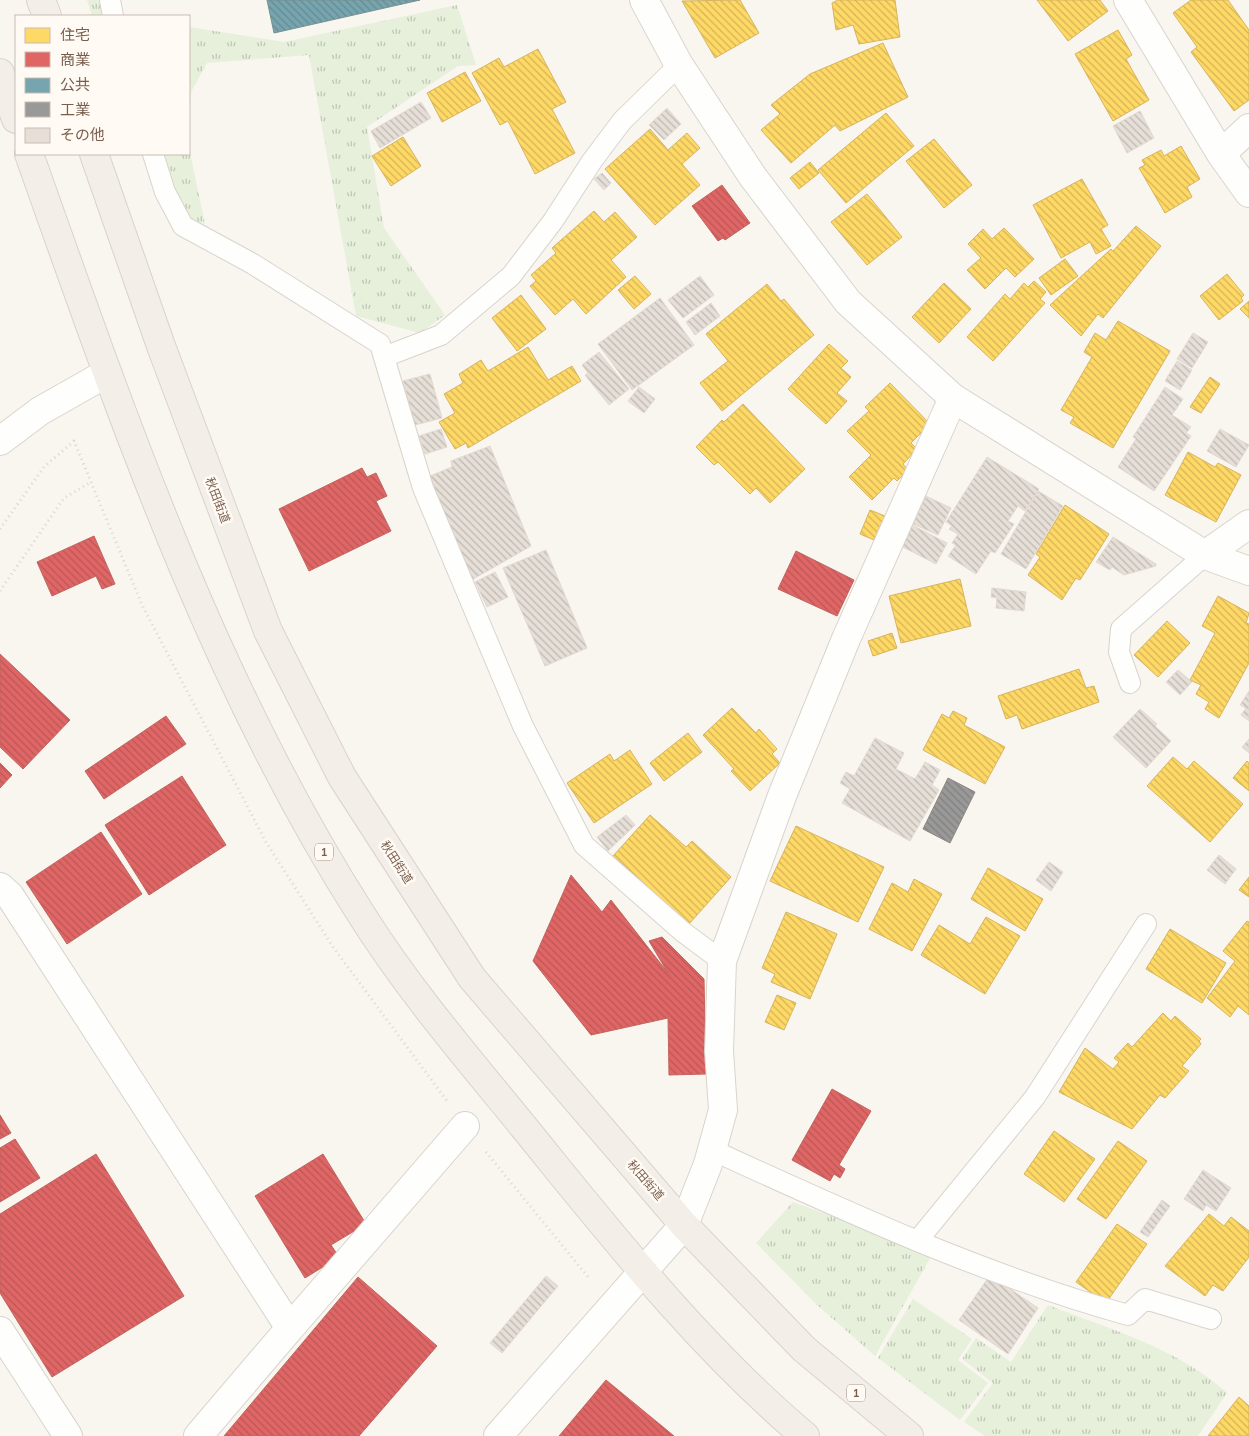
<svg xmlns="http://www.w3.org/2000/svg" width="1249" height="1436" font-family="Mulish,'Noto Sans JP',sans-serif">
<defs>
<pattern id="grass-tufts" width="24" height="20" patternUnits="userSpaceOnUse" patternTransform="scale(1.25)"><rect width="24" height="20" fill="#e6f0db"/><path d="M3 7l-1-3M5 7V3M7 7l1-3M15 17l-1-3M17 17v-4M19 17l1-3" fill="none" stroke="#bfc6b4"/></pattern>
<pattern id="homes-back-hatch" width="6" height="6" patternUnits="userSpaceOnUse" patternTransform="scale(1.25)"><rect width="6" height="6" fill="#ffd966"/><path d="M-1 5l2 2M0 0l6 6M5-1l2 2" fill="none" stroke="#d3b356"/></pattern>
<pattern id="shops-back-hatch" width="6" height="6" patternUnits="userSpaceOnUse" patternTransform="scale(1.25)"><rect width="6" height="6" fill="#e06666"/><path d="M-1 5l2 2M0 0l6 6M5-1l2 2" fill="none" stroke="#ba5756"/></pattern>
<pattern id="public-back-hatch" width="6" height="6" patternUnits="userSpaceOnUse" patternTransform="scale(1.25)"><rect width="6" height="6" fill="#76a5af"/><path d="M-1 5l2 2M0 0l6 6M5-1l2 2" fill="none" stroke="#668a91"/></pattern>
<pattern id="industry-back-hatch" width="6" height="6" patternUnits="userSpaceOnUse" patternTransform="scale(1.25)"><rect width="6" height="6" fill="#999"/><path d="M-1 5l2 2M0 0l6 6M5-1l2 2" fill="none" stroke="#82807f"/></pattern>
<pattern id="building-back-hatch" width="6" height="6" patternUnits="userSpaceOnUse" patternTransform="scale(1.25)"><rect width="6" height="6" fill="#e6dfd7"/><path d="M-1 5l2 2M0 0l6 6M5-1l2 2" fill="none" stroke="#bfb8b1"/></pattern>
</defs>
<rect width="100%" height="100%" fill="#f9f6f0"/>
<path fill="url(#grass-tufts)" d="M87,0H99L102,16H92Z
M457,5L476,65L458,66L367,127L384,228L445,315L420,333L356,316L309,55L207,63L191,92L189,112V27L284,42Z
M189,148L205,224L187,219L170,179L163,154H189Z
M793,1202L933,1253L875,1356L816,1304L756,1243Z
M913,1299L972,1339L958,1360L988,1383L960,1420L878,1358Z
M1048,1305C1109,1329 1178,1348 1227,1393L1198,1436H985L964,1422L993,1383L962,1359L976,1338L1011,1362Z"/>
<path fill="url(#homes-back-hatch)" stroke="#d7b45f" d="M740,0L759,33L715,58L682,1Z
M838,0H895L900,37L859,44L853,25L836,30L832,3Z
M1037,0H1100L1108,11L1068,41Z
M1191,0H1228L1249,30V100L1234,111L1191,52L1197,47L1173,13Z
M1118,30L1132,55L1126,59L1149,100L1113,121L1075,54Z
M883,43L908,97L840,131L835,125L791,163L761,130L780,114L771,105L810,74Z
M538,49L566,102L552,109L575,153L535,174L508,121L500,125L472,73L499,58L504,67Z
M465,72L481,101L442,122L427,93Z
M886,113L914,146L846,203L818,170Z
M650,129L668,150L687,133L700,148L682,164L700,185L655,225L605,169Z
M403,137L421,166L391,186L372,156Z
M934,139L972,185L944,208L906,161Z
M1181,146L1200,179L1187,187L1192,197L1165,213L1139,168L1145,165L1142,160L1161,150L1164,156Z
M810,162L819,173L799,189L790,178Z
M1082,179L1108,225L1101,229L1111,246L1096,254L1090,242L1061,258L1033,205Z
M867,194L902,237L867,265L831,222Z
M594,211L604,222L615,212L637,237L611,260L626,277L586,314L573,299L555,315L530,286L536,281L531,275L556,253L552,248Z
M1136,226L1161,246L1103,318L1098,314L1081,336L1050,305L1111,249L1113,251Z
M1004,228L1034,259L1015,277L1006,268L985,289L967,270L981,258L968,244L983,229L992,239Z
M1065,259L1078,276L1051,295L1039,278Z
M1227,274L1244,295L1241,298L1243,301L1219,320L1200,296Z
M635,276L651,294L634,309L618,290Z
M1034,281L1046,292L1040,299L1045,303L993,361L967,337L1005,294L1010,299L1024,283L1028,287Z
M944,283L971,309L939,343L912,317Z
M767,284L781,301L784,299L814,335L722,411L700,383L728,361L706,334Z
M521,295L546,329L517,351L492,318Z
M1249,301V318L1240,309Z
M1118,321L1170,351L1113,448L1070,423L1074,417L1061,410L1092,357L1084,352L1095,333L1106,340Z
M829,344L848,361L841,368L851,377L837,393L847,401L826,424L788,389Z
M528,347L548,380L572,366L581,381L468,448L466,443L455,449L439,422L455,413L444,394L463,383L459,374L481,360L488,371Z
M1210,377L1220,384L1201,413L1190,407Z
M890,383L930,424L911,443L917,449L903,464L908,470L897,481L894,478L872,500L849,477L871,455L847,431L869,411L865,407Z
M743,404L805,469L770,503L756,488L750,494L718,462L714,465L696,447L722,420L724,422Z
M1188,452L1215,467L1218,463L1241,475L1216,522L1165,495Z
M1065,505L1109,534L1080,580L1076,578L1062,600L1028,575L1040,557L1036,554Z
M870,510L885,516L874,540L860,534Z
M960,579L971,626L901,643L889,596Z
M1218,596L1249,613L1246,623L1249,624V663L1219,718L1205,709L1209,702L1196,694L1201,685L1190,680L1215,633L1202,626Z
M1167,621L1190,643L1158,677L1134,655Z
M892,633L897,648L873,656L868,641Z
M1079,669L1086,688L1094,686L1099,702L1022,729L1017,715L1006,719L998,696Z
M732,708L756,733L759,729L777,749L772,754L780,763L750,791L731,771L734,769L703,735Z
M953,711L967,718L964,725L1005,747L985,784L923,750L942,714L949,718Z
M688,733L702,752L664,781L650,763Z
M630,750L652,784L594,823L567,783L610,754L614,761Z
M1173,757L1187,769L1194,761L1243,804L1210,842L1147,786Z
M1247,761L1249,763V791L1233,778Z
M650,815L686,847L692,841L731,877L689,924L613,856Z
M796,826L884,867L858,922L770,881Z
M988,868L1043,899L1025,931L971,899Z
M1249,877V897L1239,890Z
M914,879L942,894L912,951L869,929L892,883L908,892Z
M786,912L837,934L810,999L771,982L775,974L762,968Z
M986,917L1020,936L985,994L921,955L939,925L970,944Z
M1247,921L1249,922V1015L1238,1006L1230,1017L1207,998L1235,961L1223,951Z
M1170,929L1226,963L1202,1003L1146,969Z
M777,995L796,1003L784,1030L765,1022Z
M1163,1013L1171,1021L1175,1016L1201,1039L1199,1041L1201,1044L1182,1066L1189,1071L1165,1098L1160,1095L1132,1129L1059,1092L1085,1048L1113,1069L1119,1062L1114,1058L1128,1043L1132,1047Z
M1054,1131L1095,1159L1064,1202L1024,1174Z
M1118,1141L1147,1161L1106,1219L1077,1199Z
M1209,1214L1224,1226L1231,1217L1249,1231V1257L1223,1291L1213,1285L1205,1296L1165,1266Z
M1117,1224L1147,1244L1106,1303L1076,1282Z
M1239,1397L1249,1406V1436H1208Z"/>
<path fill="url(#shops-back-hatch)" stroke="#c1645f" d="M722,185L750,223L725,240L723,238L718,241L692,206Z
M362,468L367,477L376,473L387,496L376,501L391,531L309,571L279,509Z
M94,536L115,584L102,589L96,576L52,596L37,562Z
M796,551L854,580L837,616L778,589Z
M0,654L70,720L23,769L0,747Z
M166,716L186,744L104,799L85,771Z
M0,763L12,775L0,788Z
M182,776L226,845L149,895L105,825Z
M101,832L142,894L67,944L26,882Z
M571,875L602,912L611,900L668,973L649,941L662,937L704,979L706,1074L669,1075L668,1018L591,1035L533,961Z
M832,1089L871,1111L839,1165L845,1169L840,1178L834,1174L830,1181L792,1160Z
M0,1115L11,1133L0,1139Z
M15,1139L40,1178L0,1202V1148Z
M96,1154L184,1296L52,1377L0,1293V1214Z
M323,1154L366,1224L331,1245L339,1257L305,1278L255,1196Z
M358,1277L437,1346L359,1436H224Z
M606,1380L674,1436H559Z"/>
<path fill="url(#public-back-hatch)" stroke="#779092" d="M267,0H420L274,33Z"/>
<path fill="url(#industry-back-hatch)" stroke="#8f8782" d="M948,778L975,792L950,843L923,829Z"/>
<path fill="url(#building-back-hatch)" stroke="#e2d9d2" d="M421,102L431,118L380,148L371,131Z
M667,108L681,124L664,140L649,125Z
M1140,111L1154,138L1127,153L1113,126Z
M602,173L611,183L604,190L594,179Z
M700,276L714,295L683,318L668,300Z
M660,298L694,345L632,390L598,344Z
M711,303L720,316L695,335L686,322Z
M1193,333L1208,342L1192,368L1177,359Z
M599,352L629,389L609,405L585,375L588,373L582,365Z
M1177,361L1192,370L1180,390L1165,381Z
M430,374L442,418L415,425L403,381Z
M639,387L655,399L644,413L628,401Z
M1165,387L1183,399L1172,415L1191,427L1186,433L1191,436L1154,491L1118,467L1136,439L1133,437Z
M441,429L447,447L425,454L419,436Z
M1220,429L1249,445L1236,467L1207,451Z
M490,446L531,546L470,581L430,476L452,467L451,461Z
M987,457L1039,489L1025,511L1018,506L1008,521L1014,524L995,553L991,551L976,574L948,556L956,545L952,543L958,534L949,529L952,526L946,522Z
M1038,491L1063,506L1026,569L1001,554Z
M926,496L951,508L938,535L913,524Z
M912,525L947,543L936,564L901,546Z
M1113,537L1156,564V566L1124,575L1112,567L1110,570L1096,562Z
M546,550L587,648L545,666L503,568Z
M495,572L508,597L487,607L475,582Z
M992,588L1026,592L1024,611L996,608L997,598L991,597Z
M1178,670L1192,682L1180,695L1166,682Z
M1249,691V721L1241,715L1246,708L1240,705Z
M1140,709L1157,724L1155,726L1171,741L1146,768L1113,737Z
M875,738L904,753L896,769L915,779L925,762L940,770L932,785L939,790L910,841L842,803L850,789L840,783L846,772L854,776Z
M1249,739V753L1242,747Z
M626,815L635,825L608,851L597,837Z
M1219,855L1236,869L1225,884L1207,870Z
M1049,862L1063,872L1051,891L1036,880Z
M1203,1170L1231,1188L1216,1211L1206,1205L1203,1211L1184,1199Z
M1162,1200L1170,1206L1148,1237L1140,1232Z
M990,1275L1038,1308L1008,1354L959,1320Z
M546,1276L558,1286L502,1353L490,1343Z"/>
<g fill="none" stroke-linecap="round" stroke-linejoin="round">
<defs>
<path id="lane" d="M110,0L113,16
M153,154L165,192L183,226L253,264L380,344L423,488L523,726L584,845L683,932L722,961
M384,357L441,335L511,276L553,221L592,161L622,121L679,65
M1130,683L1119,652L1121,629L1205,555
M712,1150C847,1212 984,1275 1128,1315L1145,1299L1211,1319
M918,1240L1035,1097L1146,924"/>
<path id="street" d="M1128,0L1221,154L1249,193
M1221,154L1249,128
M0,441L40,411L107,373
M1205,555L1249,524
M0,887L10,896L290,1328L198,1436
M684,1225L708,1164L723,1110L719,1051L722,961L782,796L846,639L953,398
M290,1328L465,1126
M0,1331L68,1436"/>
<path id="secondary" d="M644,0L679,65L753,177L848,302L953,398L1205,555L1249,571
M498,1436L684,1225"/>
<path id="primary" d="M41,0L47,16
M0,73L16,119
M29,154C121,413 212,681 361,914C417,1003 487,1080 552,1162C630,1258 710,1356 805,1436
M94,154L161,346L268,631L342,777L472,978L684,1225L804,1349L909,1436"/>
</defs>
<use href="#lane" stroke="#d9d3cd" stroke-width="22"/>
<use href="#street" stroke="#d9d3cd" stroke-width="30"/>
<use href="#secondary" stroke="#d9d2cc" stroke-width="30"/>
<use href="#primary" stroke="#dad2cc" stroke-width="30"/>
<path stroke="#dbd5d0" stroke-width="3" stroke-dasharray="1 4" stroke-linecap="butt" d="M0,529L44,467L74,441L142,605L266,842L333,947L447,1101
M0,591L64,498L91,482
M486,1152L588,1277"/>
<use href="#lane" stroke="#fefefd" stroke-width="20"/>
<use href="#street" stroke="#fefefd" stroke-width="28"/>
<use href="#secondary" stroke="#fefefd" stroke-width="28"/>
<use href="#primary" stroke="#f3efe8" stroke-width="28"/>
</g>
<g text-anchor="middle" dominant-baseline="central" stroke-width="5" stroke-linejoin="round" paint-order="stroke">
<g fill="#fffaf3" stroke="#a18d80" stroke-width="1">
<rect x="315" y="843.5" width="18" height="17" rx="4"/>
<rect x="847" y="1384.5" width="18" height="17" rx="4"/>
</g>
<g font-size="11" font-weight="bold" fill="#795e4e">
<text x="324" y="852">1</text>
<text x="856" y="1393">1</text>
</g>
<g font-size="12" fill="#795e4e" stroke="#fffaf3">
<text transform="translate(218 500) rotate(69)">秋田街道</text>
<text transform="translate(397 862) rotate(57)">秋田街道</text>
<text transform="translate(646 1180) rotate(49)">秋田街道</text>
</g>
</g>
<rect x="15" y="15" width="175" height="140" fill="#fffaf3" stroke="#c9bcb1"/>
<rect x="25" y="28" width="25" height="15" fill="#ffd966" stroke="#c9bcb1"/>
<text x="60" y="40" font-size="15" fill="#795e4e">住宅</text>
<rect x="25" y="52" width="25" height="15" fill="#e06666" stroke="#c9bcb1"/>
<text x="60" y="65" font-size="15" fill="#795e4e">商業</text>
<rect x="25" y="78" width="25" height="15" fill="#76a5af" stroke="#c9bcb1"/>
<text x="60" y="90" font-size="15" fill="#795e4e">公共</text>
<rect x="25" y="102" width="25" height="15" fill="#999999" stroke="#c9bcb1"/>
<text x="60" y="115" font-size="15" fill="#795e4e">工業</text>
<rect x="25" y="128" width="25" height="15" fill="#e6dfd7" stroke="#c9bcb1"/>
<text x="60" y="140" font-size="15" fill="#795e4e">その他</text>
</svg>
